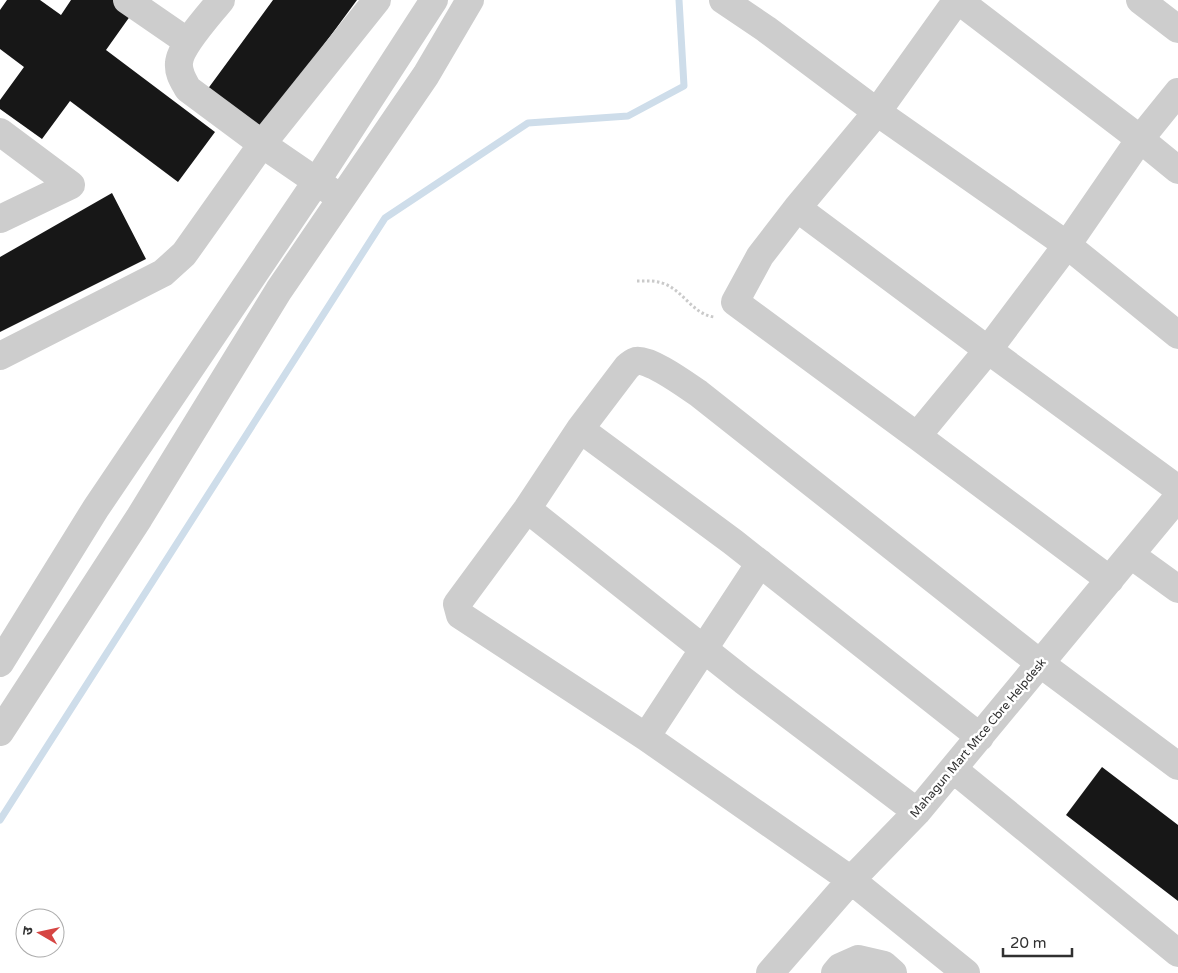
<svg xmlns="http://www.w3.org/2000/svg" width="1178" height="973" font-family="'Varela Round','Noto Sans Devanagari',sans-serif">
<rect width="100%" height="100%" fill="#fff"/>
<g fill="none" stroke-linecap="round" stroke-linejoin="round">
<path stroke="#ceddea" stroke-width="7" d="M0,820L385,218L528,123L628,116L684,86L679,0"/>
</g>
<path fill="#171717" d="M7,0H40L61,15L71,0H117L133,12L106,50L215,132L178,182L70,101L42,139L0,109V100L24,67L0,49V10Z
M273,0H357L261,130L207,90Z
M112,193L146,259L0,332V257Z
M1102,767L1178,825V901L1066,815Z"/>
<g fill="none" stroke-linecap="round" stroke-linejoin="round">
<path stroke="#cacaca" stroke-width="3" stroke-dasharray="2.5 2.5" stroke-linecap="butt" d="M637,281C646,281 655,280 665,284C684,292 693,314 714,317"/>
<path stroke="#cdcdcd" stroke-width="28" d="M127,0L188,42
M221,0C210,14 180,46 179,63C178,73 183,80 188,89L262,144L332,192
M723,0L766,29L877,112L1067,245L1178,335
M957,0L877,112L797,208L760,256L735,302L917,436L1110,580
M958,0L1140,139L1178,170
M1140,0L1178,29
M0,132L71,185L0,219
M797,208L988,350L1178,489
M0,356L163,273L184,254L262,144L377,0
M580,429L733,542L980,737
M917,436L988,350L1067,245L1140,139L1178,92
M527,509L744,681L917,812
M1131,555L1178,589
M760,563L646,737L460,615L457,604L527,509L580,429L627,367C629,365 633,362 636,361C649,358 686,385 698,393L1041,664L1178,766
M0,663L96,508L316,182L434,0
M0,732L139,518L279,290L426,75L470,0
M646,737L851,880L966,973
M953,769L1178,953
M770,973L851,880L917,812L1178,497
M835,973L840,967L858,959L884,965L893,973"/>
</g>
<g text-anchor="middle" dominant-baseline="central" stroke-width="5" stroke-linejoin="round" paint-order="stroke">
<g font-size="12" fill="#303030" stroke="#fff">
<text transform="translate(978 738) rotate(-50)">Mahagun Mart Mtce Cbre Helpdesk</text>
</g>
</g>
<g transform="translate(40 933) rotate(279)"><circle r="24" fill="#ffffff" stroke="#acacac"/>
<path d="M0-4L9 19L0 12L-9 19Z" fill="#d64543"/>
<text y="-8" font-size="14" font-weight="bold" text-anchor="middle" fill="#303030">उ</text>
</g>
<path d="M1003 948v8h69v-8" fill="none" stroke="#303030" stroke-width="2.5"/>
<text x="1010" y="948" font-size="15" fill="#303030" stroke="#ffffff" stroke-width="4" paint-order="stroke">20 m</text>
</svg>
